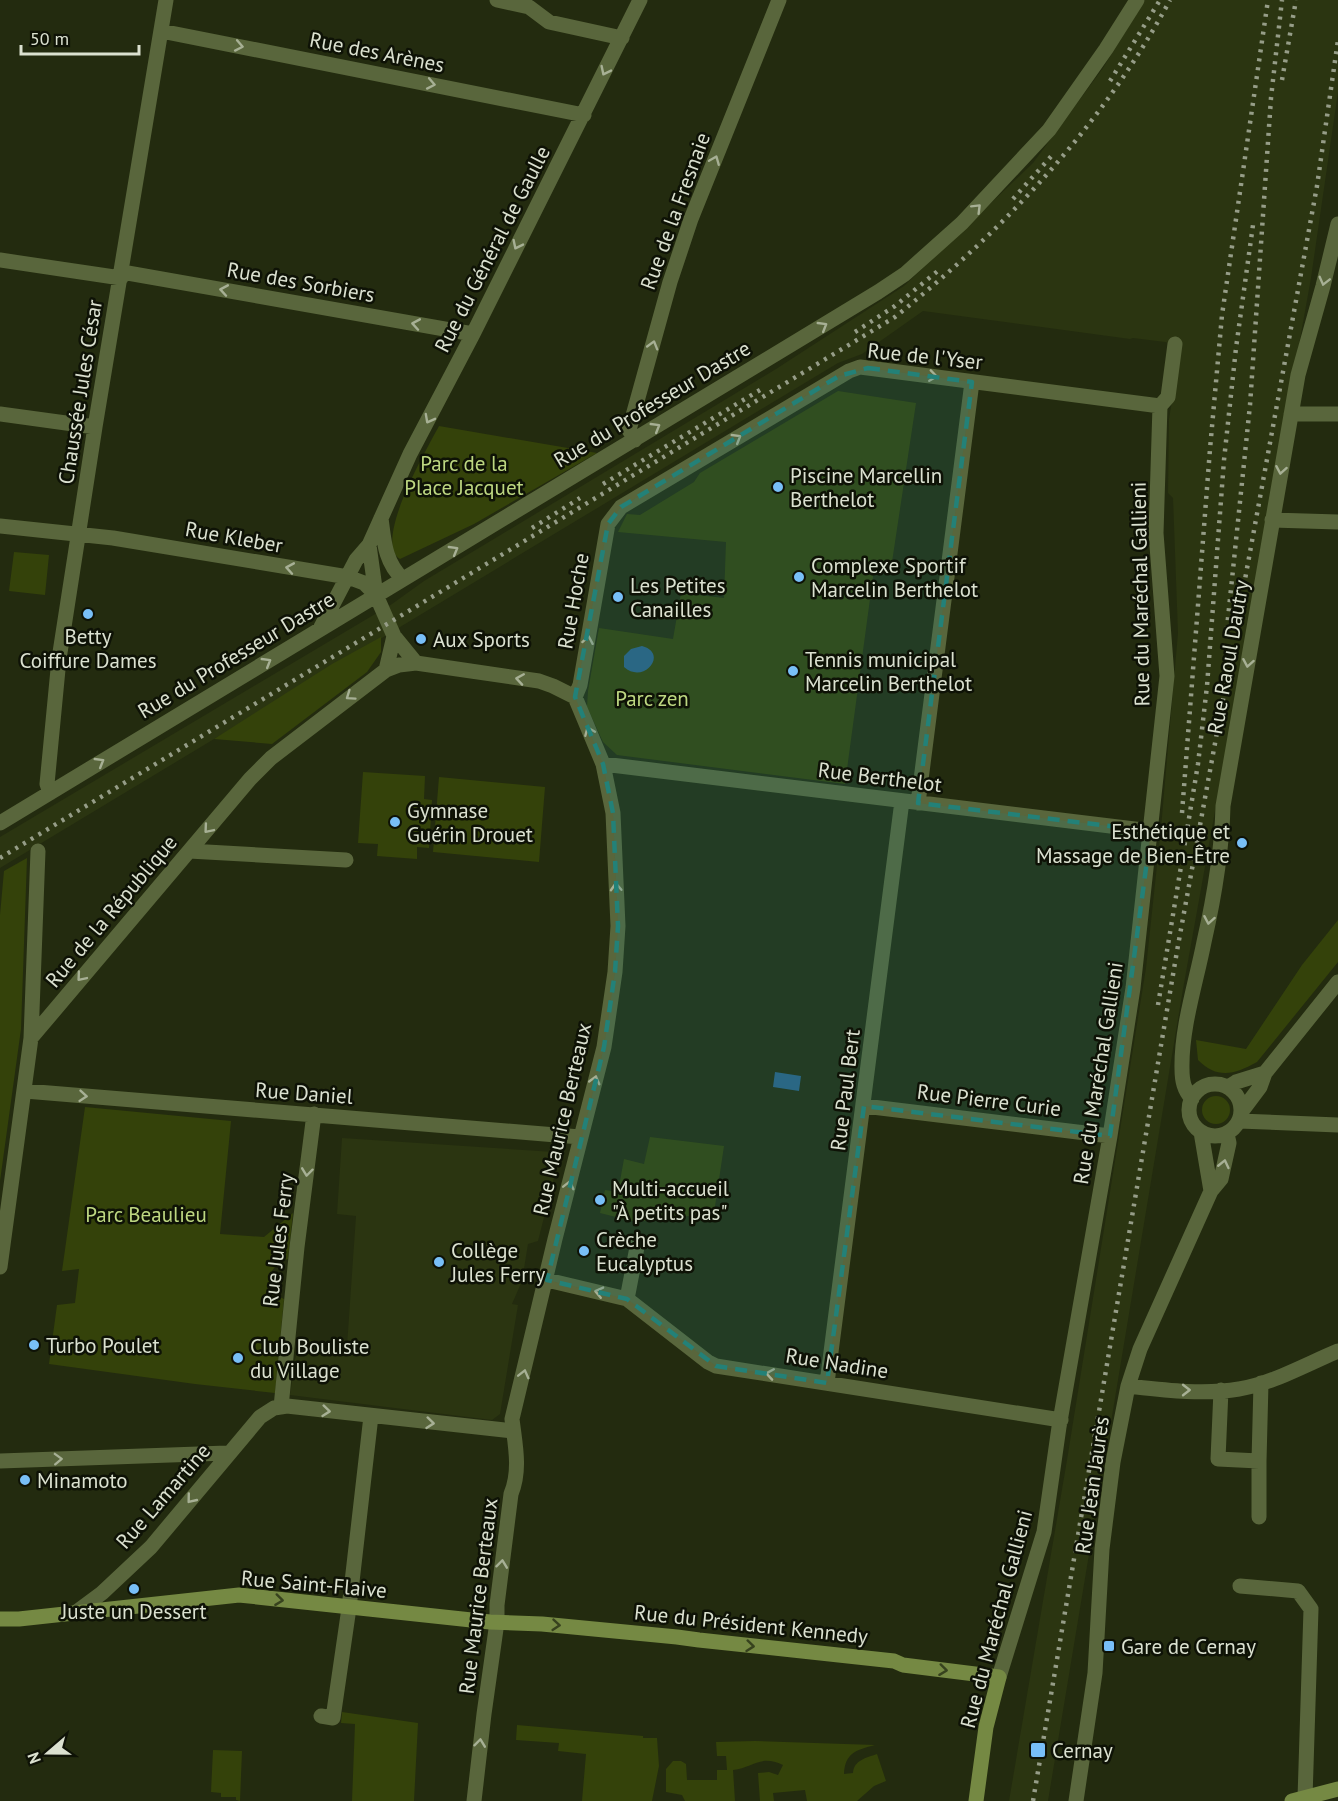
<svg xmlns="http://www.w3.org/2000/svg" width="1338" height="1801" font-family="'PT Sans',sans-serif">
<rect width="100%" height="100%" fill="#232b0f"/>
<path fill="#2b3511" d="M1145,0H1338V92L1311,278L1183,989L1048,1801H1009L1067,1460L1146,968L1161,828L1178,633L1173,498L1168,493L1169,419L1181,346L1165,342L1133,338L1130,339L923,311L862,354L838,363L0,868V837L392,604L424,581L776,369L904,286L1033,163L1103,68Z
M342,1138L554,1152L559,1158L538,1241L528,1244L522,1281L512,1304L518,1305L500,1414L492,1420L290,1395L295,1359L302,1337L328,1345L347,1346L356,1216L337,1214Z"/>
<path fill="#34420a" d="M838,391L916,403L892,562H875L845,784L617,755L603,742L587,707L588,691L599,628L673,639L681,593L724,598L726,542L618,532L627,514L640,515L694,482L700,473Z
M439,426L597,453L474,524L400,559C372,542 428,447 439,426Z
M14,552L49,555L45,595L9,591Z
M381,637V652L367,672L272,744L214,739L332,664Z
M363,772L425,776L424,799L432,800L429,848L417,847V859L377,856L378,844L358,843Z
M439,777L545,787L539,862L433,852Z
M27,858L21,1029L0,1181V915L4,871Z
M1338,920V962L1257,1062C1235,1074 1218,1080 1198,1060L1196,1040L1246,1049L1302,965Z
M1202 1110a14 14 0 1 1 28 0a14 14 0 1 1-28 0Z
M85,1107L231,1121L220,1234L264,1237L293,1213L288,1259C267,1266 260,1290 284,1299L275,1393L195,1384L49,1364L57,1305L75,1303L79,1269L62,1271Z
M650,1137L724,1146L714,1213L647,1221H632L600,1213L605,1190L618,1192L624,1159L644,1164Z
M342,1712L418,1723L414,1801H352L355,1724L341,1723Z
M517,1725L643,1736V1738H657L659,1766L652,1801H582L586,1754L558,1751L559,1743L516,1740Z
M755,1741L875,1745C856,1750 845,1753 844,1774L853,1773C854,1760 866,1758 877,1754L886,1781L874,1786L857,1801H807L805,1790L773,1793L774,1801H760L758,1773L769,1772L778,1775L783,1765C760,1754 753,1768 733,1770L735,1801H685L682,1795L666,1792V1769L673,1761H681L686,1764L687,1780H717V1770H727L726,1756H717L716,1742Z
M213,1750L242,1751L240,1801L236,1800V1797H221V1793L211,1792Z"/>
<path fill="#2c6188" d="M642,646C669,653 644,685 624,667V656L631,649Z
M775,1072L801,1076L799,1091L773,1087Z"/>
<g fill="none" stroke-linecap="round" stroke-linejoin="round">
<path stroke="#59663c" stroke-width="15" d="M497,0L529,7L549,22L622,38
M161,31L584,115
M0,260L121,278
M122,272L473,334
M0,414L95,427
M1291,414H1338
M635,440L629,430L670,282L691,219L779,0
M381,518C384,541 385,563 403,579
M1272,520L1338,522
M0,526L113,538L348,577L364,583L376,595
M369,545L376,595L394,636L416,663
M321,627L356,560L369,545L410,454L473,334L640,0
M386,670L394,636
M575,697L580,685L608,524L621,507L849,371L860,367L868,368L1160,406
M603,764L1151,831
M50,793L47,784L59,659L95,427L166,0
M918,803L972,382
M0,823C292,645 586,470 878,292L905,274L962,223L1049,130L1106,49L1137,0
M189,851L346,860
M31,1038L38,851
M1189 1110a26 26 0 1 1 52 0a26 26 0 1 1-52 0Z
M1228,1087L1236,1082L1265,1073
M25,1091L580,1137
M1192,1099C1184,1090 1182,1081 1182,1069C1181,1028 1196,983 1204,942C1214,898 1222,851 1223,806L1298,375L1323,286L1338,224
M864,1106L1110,1136
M1242,1111L1260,1087L1265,1073L1338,982
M1239,1121L1338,1125
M1201,1132L1211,1191
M0,1267L31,1038L250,779L271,758L386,670L399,665L416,663L539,681L553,686L575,697L603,764L613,813L618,926L615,972L604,1047L555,1239L512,1419C515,1444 521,1470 511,1494L497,1605V1622L484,1714L474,1801
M547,1280L627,1299L708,1362L716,1366L1061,1420
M627,1299L638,1242
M827,1383L902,801
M1128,1386C1164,1390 1203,1395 1239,1389C1269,1385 1309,1363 1338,1351
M1221,1390L1218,1459L1259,1461L1261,1383
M281,1407L297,1247L314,1114
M0,1461L227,1453
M1259,1517V1461
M1240,1586L1298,1591L1311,1609L1305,1798
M75,1613L102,1593L151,1547L260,1417L274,1408L287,1406L513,1431
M999,1677L1044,1532L1059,1427L1110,1136L1133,988L1167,676L1156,533L1160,406L1168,397L1175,344
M321,1716L333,1718L349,1608L371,1416
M1076,1801L1095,1673L1102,1549L1113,1462L1128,1386L1140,1349L1211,1191L1221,1179L1229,1143L1227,1134"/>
<path stroke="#758943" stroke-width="15" d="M0,1619H19L239,1595L490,1622L542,1624L677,1637L699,1640L894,1661L903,1665L999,1677L986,1727L976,1801
M1292,1801L1338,1789"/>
<path stroke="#969d88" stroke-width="4.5" stroke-dasharray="3 6" stroke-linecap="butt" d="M1282,80L1296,0
M1110,81L1160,0
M1013,199L1055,152
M855,332L895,306L939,270
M603,484L760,390
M532,528L580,498
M1225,647L1250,405L1271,98L1282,0
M1182,813L1210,449L1222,315L1268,0
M0,858L895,317C1005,229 1103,125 1170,0
M1158,1005L1198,764L1207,686L1224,460L1236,348L1253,225
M1033,1801L1177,951L1317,186L1338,40"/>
</g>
<defs><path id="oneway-chevron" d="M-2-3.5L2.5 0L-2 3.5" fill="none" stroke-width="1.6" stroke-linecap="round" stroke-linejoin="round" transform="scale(1.5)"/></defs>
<g stroke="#a7b095">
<use href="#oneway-chevron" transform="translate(239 46) rotate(11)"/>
<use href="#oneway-chevron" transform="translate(605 71) rotate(116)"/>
<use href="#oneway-chevron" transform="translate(431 84) rotate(11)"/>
<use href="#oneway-chevron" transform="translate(715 160) rotate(-68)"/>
<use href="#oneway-chevron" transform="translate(977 208) rotate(-45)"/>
<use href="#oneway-chevron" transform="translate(517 245) rotate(116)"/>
<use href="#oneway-chevron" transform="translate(1324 281) rotate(104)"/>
<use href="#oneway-chevron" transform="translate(224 290) rotate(-170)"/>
<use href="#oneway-chevron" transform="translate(416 324) rotate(-170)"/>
<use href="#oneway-chevron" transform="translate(823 326) rotate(-31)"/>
<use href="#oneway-chevron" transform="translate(653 345) rotate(-74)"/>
<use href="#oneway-chevron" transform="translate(933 376) rotate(8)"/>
<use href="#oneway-chevron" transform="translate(429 419) rotate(118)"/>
<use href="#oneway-chevron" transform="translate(656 427) rotate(-31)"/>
<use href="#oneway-chevron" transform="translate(737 438) rotate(-31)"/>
<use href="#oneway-chevron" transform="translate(1281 470) rotate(100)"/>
<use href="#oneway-chevron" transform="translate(454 550) rotate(-30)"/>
<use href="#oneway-chevron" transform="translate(290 568) rotate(-170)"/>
<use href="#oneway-chevron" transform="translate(588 640) rotate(-80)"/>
<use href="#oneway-chevron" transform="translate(267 662) rotate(-31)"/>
<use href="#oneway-chevron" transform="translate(1248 663) rotate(100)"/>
<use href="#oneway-chevron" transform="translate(520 679) rotate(-171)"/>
<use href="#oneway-chevron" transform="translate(350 696) rotate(145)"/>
<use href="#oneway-chevron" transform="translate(589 731) rotate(-113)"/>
<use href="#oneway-chevron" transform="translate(100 762) rotate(-31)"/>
<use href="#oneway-chevron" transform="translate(208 829) rotate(130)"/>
<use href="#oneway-chevron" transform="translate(616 887) rotate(-93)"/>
<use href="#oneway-chevron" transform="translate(1209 920) rotate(100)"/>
<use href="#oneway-chevron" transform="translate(81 977) rotate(130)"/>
<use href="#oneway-chevron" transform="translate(595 1080) rotate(-75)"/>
<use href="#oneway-chevron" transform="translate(83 1096) rotate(5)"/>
<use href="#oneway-chevron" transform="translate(1224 1164) rotate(-77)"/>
<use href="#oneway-chevron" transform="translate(307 1172) rotate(97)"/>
<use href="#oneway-chevron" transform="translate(569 1185) rotate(-76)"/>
<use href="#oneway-chevron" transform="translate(599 1292) rotate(-167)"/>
<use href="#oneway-chevron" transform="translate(524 1374) rotate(-76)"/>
<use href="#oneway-chevron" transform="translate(770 1374) rotate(-171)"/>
<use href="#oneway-chevron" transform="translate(1186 1390)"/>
<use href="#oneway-chevron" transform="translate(326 1411) rotate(6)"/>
<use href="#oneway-chevron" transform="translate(430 1423) rotate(6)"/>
<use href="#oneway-chevron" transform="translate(58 1459) rotate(-2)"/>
<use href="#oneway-chevron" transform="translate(191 1499) rotate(129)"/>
<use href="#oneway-chevron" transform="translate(502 1564) rotate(-83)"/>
<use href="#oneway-chevron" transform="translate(480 1743) rotate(-83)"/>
</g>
<g stroke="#37421e">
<use href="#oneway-chevron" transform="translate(279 1600) rotate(7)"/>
<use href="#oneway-chevron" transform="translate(556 1625) rotate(5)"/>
<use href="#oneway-chevron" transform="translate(750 1646) rotate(6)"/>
<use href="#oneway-chevron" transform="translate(943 1670) rotate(7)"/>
</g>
<path fill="#238178" fill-opacity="0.2" stroke="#238178" stroke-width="4.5" stroke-dasharray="12 8" stroke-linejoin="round" d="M868,368L972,382L918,803L1151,831L1110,1136L864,1106L827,1383L716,1366L627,1299L547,1280L604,1047L615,972L618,926L613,813L603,764L575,697L608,524L621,507L839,376Z"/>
<g fill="#78bff7" stroke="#0e1206" stroke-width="2">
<circle cx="778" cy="487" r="6"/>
<circle cx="799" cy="577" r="6"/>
<circle cx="618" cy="597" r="6"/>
<circle cx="88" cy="614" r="6"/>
<circle cx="421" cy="639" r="6"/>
<circle cx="793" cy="671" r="6"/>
<circle cx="395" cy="822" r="6"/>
<circle cx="1242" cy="843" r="6"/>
<circle cx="600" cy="1200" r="6"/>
<circle cx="584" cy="1251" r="6"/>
<circle cx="439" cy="1262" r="6"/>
<circle cx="34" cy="1345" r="6"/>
<circle cx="238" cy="1358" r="6"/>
<circle cx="25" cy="1480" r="6"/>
<circle cx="134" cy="1589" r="6"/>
<rect x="1103" y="1640" width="12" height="12" rx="3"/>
<rect x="1030" y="1742" width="16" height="16" rx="3"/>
</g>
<g text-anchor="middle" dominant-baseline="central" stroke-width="5" stroke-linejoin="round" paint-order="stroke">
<g font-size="21" fill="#dbe1d0" stroke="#0e1206">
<text transform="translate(377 52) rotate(11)">Rue des Arènes</text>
<text transform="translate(675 211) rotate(-70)">Rue de la Fresnaie</text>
<text transform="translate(492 249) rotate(-63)">Rue du Général de Gaulle</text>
<text transform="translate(301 282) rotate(10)">Rue des Sorbiers</text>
<text transform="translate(925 356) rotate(6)">Rue de l'Yser</text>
<text transform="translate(80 392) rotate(-81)">Chaussée Jules César</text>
<text transform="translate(652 404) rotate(-31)">Rue du Professeur Dastre</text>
<text transform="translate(234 537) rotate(10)">Rue Kleber</text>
<text transform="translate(1140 594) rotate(-91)">Rue du Maréchal Gallieni</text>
<text transform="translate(573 601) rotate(-80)">Rue Hoche</text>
<text transform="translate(236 655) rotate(-31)">Rue du Professeur Dastre</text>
<text transform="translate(1228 657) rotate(-80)">Rue Raoul Dautry</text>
<text transform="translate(880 777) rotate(7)">Rue Berthelot</text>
<text transform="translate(111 911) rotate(-50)">Rue de la République</text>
<text transform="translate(1098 1073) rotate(-81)">Rue du Maréchal Gallieni</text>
<text transform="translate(845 1090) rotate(-83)">Rue Paul Bert</text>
<text transform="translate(304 1093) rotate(4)">Rue Daniel</text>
<text transform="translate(989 1100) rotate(7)">Rue Pierre Curie</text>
<text transform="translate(562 1119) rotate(-77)">Rue Maurice Berteaux</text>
<text transform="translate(278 1240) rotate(-83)">Rue Jules Ferry</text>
<text transform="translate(837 1363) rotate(9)">Rue Nadine</text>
<text transform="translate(1092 1485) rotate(-82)">Rue Jean Jaurès</text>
<text transform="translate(163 1496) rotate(-49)">Rue Lamartine</text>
<text transform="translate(314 1584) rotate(5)">Rue Saint-Flaive</text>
<text transform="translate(478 1596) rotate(-83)">Rue Maurice Berteaux</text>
<text transform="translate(996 1619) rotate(-75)">Rue du Maréchal Gallieni</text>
<text transform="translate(751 1624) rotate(6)">Rue du Président Kennedy</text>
</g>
<g font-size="21" fill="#bdd781" stroke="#0e1206">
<text x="464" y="463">Parc de la<tspan x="464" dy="24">Place Jacquet</tspan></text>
<text x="652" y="698">Parc zen</text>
<text x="146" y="1214">Parc Beaulieu</text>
</g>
<g font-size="21" fill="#dbe1d0" stroke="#0e1206" text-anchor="start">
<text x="790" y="475">Piscine Marcellin<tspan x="790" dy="24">Berthelot</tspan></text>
<text x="811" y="565">Complexe Sportif<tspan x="811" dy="24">Marcelin Berthelot</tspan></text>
<text x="630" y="585">Les Petites<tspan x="630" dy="24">Canailles</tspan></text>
<text x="88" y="636" text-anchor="middle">Betty<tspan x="88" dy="24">Coiffure Dames</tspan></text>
<text x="433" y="639">Aux Sports</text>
<text x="805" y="659">Tennis municipal<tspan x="805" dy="24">Marcelin Berthelot</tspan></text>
<text x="407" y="810">Gymnase<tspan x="407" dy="24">Guérin Drouet</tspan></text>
<text x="1230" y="831" text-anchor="end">Esthétique et<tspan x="1230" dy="24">Massage de Bien-Être</tspan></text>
<text x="612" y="1188">Multi-accueil<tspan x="612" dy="24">"À petits pas"</tspan></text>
<text x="596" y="1239">Crèche<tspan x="596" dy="24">Eucalyptus</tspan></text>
<text x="451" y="1250">Collège<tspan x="451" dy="24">Jules Ferry</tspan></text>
<text x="46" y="1345">Turbo Poulet</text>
<text x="250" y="1346">Club Bouliste<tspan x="250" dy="24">du Village</tspan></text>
<text x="37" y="1480">Minamoto</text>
<text x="134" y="1611" text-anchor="middle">Juste un Dessert</text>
<text x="1121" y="1646">Gare de Cernay</text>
<text x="1052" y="1750">Cernay</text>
</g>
</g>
<g transform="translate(48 1753) rotate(250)" stroke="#0e1206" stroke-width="4.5" paint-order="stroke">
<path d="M0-4.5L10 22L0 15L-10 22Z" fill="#dbe1d0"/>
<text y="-9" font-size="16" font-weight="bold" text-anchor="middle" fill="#dbe1d0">N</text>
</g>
<path d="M21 45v9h118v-9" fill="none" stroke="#dbe1d0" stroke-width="3"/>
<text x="30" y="45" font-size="18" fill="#dbe1d0" stroke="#0e1206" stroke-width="4.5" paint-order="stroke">50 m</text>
</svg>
